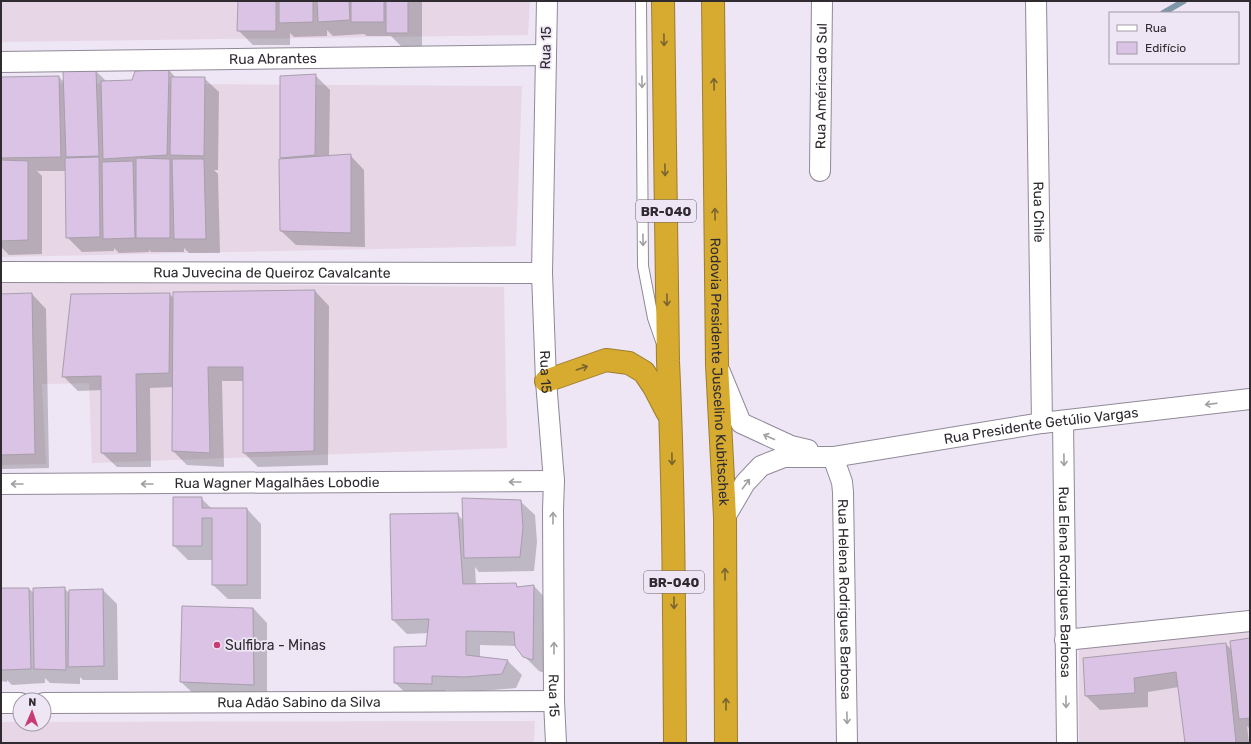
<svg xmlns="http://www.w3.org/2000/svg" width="1251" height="744" font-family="Rubik,sans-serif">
<rect width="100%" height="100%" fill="#eee5f5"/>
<path fill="#e7d6e6" d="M1,1H530L528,35L1,42Z
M1,83L522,86L516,246L1,257Z
M1,282L504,287L507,448L92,463L89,383L42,384L46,464L1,465Z
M1250,631V743H1079V649Z
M535,721L534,743H1V722H20V724H44V722Z"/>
<path fill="#0003" d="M239,1H422V47H402L391,36H367L364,34L333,36L327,30V36L294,37L290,33V45H253L238,30Z
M169,70L176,78H204L219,92L218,170H214L218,174L220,253H189L184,248V252H151L149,250V252L119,253L114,248V251L82,252L67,237L66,171H37L42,176V254L9,255L1,247V78L59,77L65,83L96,71L106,81H133Z
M315,75L330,90L329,157L350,155L364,170L365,247L296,245L281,231L284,160L281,157Z
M315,291L329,306L328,465L258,467L244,453V381H222L224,467L187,465L173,451V387L150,388L151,467H117L102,453V390L78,391L63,376L169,294L174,298Z
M32,294L46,309L49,468L1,469V295Z
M201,498L212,509H247L261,524V599H228L213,585V560H188L174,546Z
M520,501L535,515L537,542L534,571L479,572L475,567L476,585L515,584L519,588L534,586L548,601L547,674L539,671L524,656L516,646L480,645V658L508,661L522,675L516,688L480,691L446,690V698L410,697L395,683L427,647L429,633L407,634L393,620L457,514L464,521Z
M64,588L70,594L103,590L117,604L118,680H83L80,677V684L50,683L45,678V683L12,685L7,680V682L1,681V589H29L34,593Z
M253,608L267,623V699L196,696L181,682Z
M1250,639V729L1247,726L1249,743H1186L1179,687L1148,692V707L1100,710L1086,696L1084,659L1226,644L1232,650Z"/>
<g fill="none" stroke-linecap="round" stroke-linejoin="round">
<path stroke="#7f97a9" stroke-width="6" d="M1163,13L1184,1"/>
</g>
<path fill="#dac3e4" stroke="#a89eac" d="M238,1H276V31H237Z
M279,1H313V22L279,23Z
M317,1H349L350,20L318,22Z
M351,1H384V22H351Z
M386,1H408V33H386Z
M169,69L167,155L103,159L101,81L132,80L135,71Z
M96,70L99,156L66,157L63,71Z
M316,74L315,155L280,158V76Z
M59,76L61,157L1,158V77Z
M171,77H205L204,156L170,155Z
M351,154V233L280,231L279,159Z
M99,157L100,237L66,238L65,158Z
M136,158L170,159V238H136Z
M172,159H204L206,239H174Z
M1,160L28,161V240L1,241Z
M133,161L135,238L103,239L102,162Z
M315,290L314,451L243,453V367H208L210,453L172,451L173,292Z
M32,293L35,454L1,455V294Z
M170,293L169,373L136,374L137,453H101V376L62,377L71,294Z
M173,497H202V508H247V585H212V518H202V546H173Z
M462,498L521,500L523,527L520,557L464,558Z
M458,513L463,584L516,583L517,587L534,585L533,660L523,657L515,646L514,632L466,631V655L508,660L502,674L465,677L432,676V684L394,683V647L426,646L429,619L392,620L390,514Z
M65,587L66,670L34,669L33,588Z
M1,588H29L31,669L1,670Z
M103,589L104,666L68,667L69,590Z
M182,606L253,608L254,685L180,682Z
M1250,638V718L1239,719L1230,641Z
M1226,643L1236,743H1185L1176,672L1134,678L1135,693L1085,696L1083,658Z"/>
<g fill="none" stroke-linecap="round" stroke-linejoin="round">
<defs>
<path id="lane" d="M641,1L643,266L653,318L661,341"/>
<g id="street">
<path id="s1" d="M547,1L542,273L546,381L554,481L553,510L554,701L556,743"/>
<path id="s2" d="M1036,1L1042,423"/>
<path id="s3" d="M1,62L546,55"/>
<path id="s4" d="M820,171L822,1"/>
<path id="s5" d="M1,272L542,273"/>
<path d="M720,372L741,423L791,446L808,450"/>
<path id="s6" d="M1063,421L1067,743"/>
<path id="s7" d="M833,457L842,482L843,492L847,743"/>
<path id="s8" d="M1,484L554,481"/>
<path id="s9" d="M725,517L745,483L761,466L784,457H833L1042,423L1250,399"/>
<path d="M1065,640L1250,621"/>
<path d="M1,703H20"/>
<path id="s10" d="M44,703L554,701"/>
</g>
<g id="highway">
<path d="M663,1L668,361C674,488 674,616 675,743"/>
<path id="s11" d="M713,1L717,365L725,517L726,743"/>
<path d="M546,381L606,360L629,363L644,372L654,387L667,412"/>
</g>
</defs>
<use href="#lane" stroke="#918998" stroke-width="12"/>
<use href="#street" stroke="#918998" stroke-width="22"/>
<use href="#highway" stroke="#9c7e30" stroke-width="24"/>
<use href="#lane" stroke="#fff" stroke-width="10"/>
<use href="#street" stroke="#fff" stroke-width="20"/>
<use href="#highway" stroke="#d6ab30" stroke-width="22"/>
</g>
<defs><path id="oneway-shaft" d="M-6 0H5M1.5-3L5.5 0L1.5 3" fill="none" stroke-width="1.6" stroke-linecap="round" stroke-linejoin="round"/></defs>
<g stroke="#7a6531">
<use href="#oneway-shaft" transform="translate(664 40) rotate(89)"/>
<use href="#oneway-shaft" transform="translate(714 84) rotate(-91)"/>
<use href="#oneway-shaft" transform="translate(665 170) rotate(89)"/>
<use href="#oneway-shaft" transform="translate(715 214) rotate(-91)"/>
<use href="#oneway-shaft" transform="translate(667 300) rotate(89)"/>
<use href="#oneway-shaft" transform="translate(582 368) rotate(-19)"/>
<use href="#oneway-shaft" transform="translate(672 459) rotate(89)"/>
<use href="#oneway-shaft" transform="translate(725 574) rotate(-90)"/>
<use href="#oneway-shaft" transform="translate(674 603) rotate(90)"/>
<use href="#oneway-shaft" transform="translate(726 704) rotate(-90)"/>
</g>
<g stroke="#a1a0a2">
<use href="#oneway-shaft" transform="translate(642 82) rotate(89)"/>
<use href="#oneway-shaft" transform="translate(643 240) rotate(89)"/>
<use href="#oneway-shaft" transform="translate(1211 404) rotate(173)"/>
<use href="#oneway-shaft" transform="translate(769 437) rotate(-156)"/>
<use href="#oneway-shaft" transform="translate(1064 460) rotate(89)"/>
<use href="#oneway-shaft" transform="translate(515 482) rotate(180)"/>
<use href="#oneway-shaft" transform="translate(17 484) rotate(180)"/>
<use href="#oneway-shaft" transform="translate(147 484) rotate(180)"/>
<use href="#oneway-shaft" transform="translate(746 484) rotate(-53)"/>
<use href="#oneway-shaft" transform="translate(553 518) rotate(-90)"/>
<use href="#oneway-shaft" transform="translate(554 648) rotate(-90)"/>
<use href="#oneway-shaft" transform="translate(1066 702) rotate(89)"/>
<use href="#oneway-shaft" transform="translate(847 718) rotate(89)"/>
</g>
<circle fill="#c73c72" stroke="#eee5f5" stroke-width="1.5" cx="217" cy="645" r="4"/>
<g text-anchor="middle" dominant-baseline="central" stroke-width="3.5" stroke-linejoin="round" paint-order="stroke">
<g fill="#eee5f5" stroke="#68636c" stroke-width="1">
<rect x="636" y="200" width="60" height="22" rx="3"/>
<rect x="644" y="571" width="60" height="22" rx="3"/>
</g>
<g font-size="13" font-weight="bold" fill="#2f2b31">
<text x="666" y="211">BR-040</text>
<text x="674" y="582">BR-040</text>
</g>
<g font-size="14" fill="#2f2b31" stroke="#eee5f5">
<text transform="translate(546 48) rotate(-89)">Rua 15</text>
<text stroke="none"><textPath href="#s3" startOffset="272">Rua Abrantes</textPath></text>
<text stroke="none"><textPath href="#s4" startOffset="85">Rua América do Sul</textPath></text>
<text stroke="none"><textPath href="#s2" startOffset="211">Rua Chile</textPath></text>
<text stroke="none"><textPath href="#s5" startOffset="271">Rua Juvecina de Queiroz Cavalcante</textPath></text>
<text stroke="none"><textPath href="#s1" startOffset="371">Rua 15</textPath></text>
<text stroke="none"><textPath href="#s11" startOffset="371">Rodovia Presidente Juscelino Kubitschek</textPath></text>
<text stroke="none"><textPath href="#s9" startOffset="347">Rua Presidente Getúlio Vargas</textPath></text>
<text stroke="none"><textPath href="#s8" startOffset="276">Rua Wagner Magalhães Lobodie</textPath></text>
<text stroke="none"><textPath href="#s6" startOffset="161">Rua Elena Rodrigues Barbosa</textPath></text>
<text stroke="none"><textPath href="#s7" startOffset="144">Rua Helena Rodrigues Barbosa</textPath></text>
<text stroke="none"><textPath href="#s1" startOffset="695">Rua 15</textPath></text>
<text stroke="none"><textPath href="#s10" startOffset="255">Rua Adão Sabino da Silva</textPath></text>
</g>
<g font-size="14" fill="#2f2b31" stroke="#eee5f5" text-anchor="start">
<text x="225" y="645">Sulfibra - Minas</text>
</g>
</g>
<rect width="1251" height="744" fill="none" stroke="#2f2b31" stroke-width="4"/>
<rect x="1109" y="12" width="130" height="52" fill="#eee5f5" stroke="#a29ba7"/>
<rect x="1117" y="25" width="20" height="6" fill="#ffffff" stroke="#a29ba7"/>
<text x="1145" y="32" font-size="12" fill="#2f2b31">Rua</text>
<rect x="1117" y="42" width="20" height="12" fill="#dac3e4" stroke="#a29ba7"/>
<text x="1145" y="52" font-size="12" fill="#2f2b31">Edifício</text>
<g transform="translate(32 712) rotate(2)"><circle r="19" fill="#eee5f5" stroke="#a29ba7"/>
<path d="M0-3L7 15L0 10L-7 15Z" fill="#c73c72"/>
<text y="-6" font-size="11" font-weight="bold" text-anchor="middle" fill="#2f2b31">N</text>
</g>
</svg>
